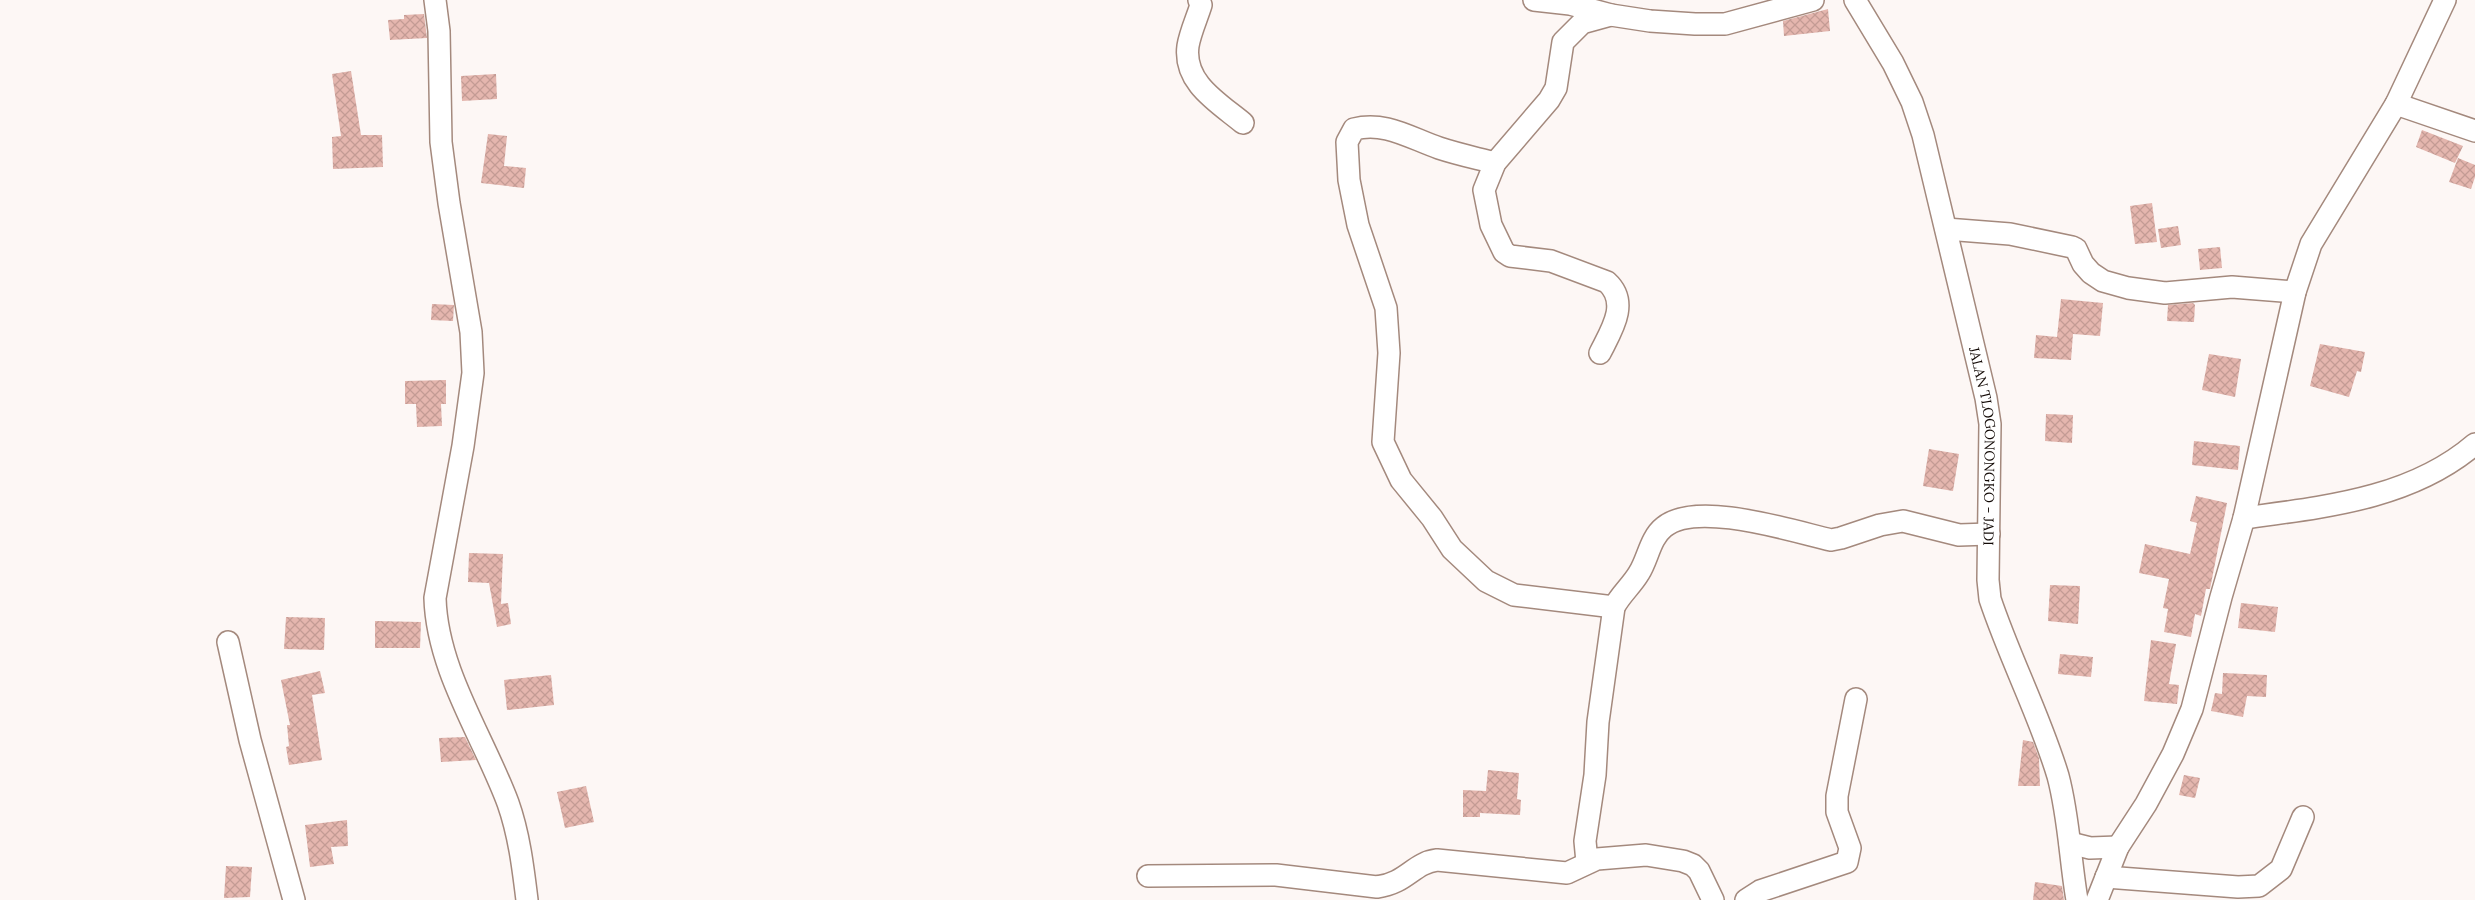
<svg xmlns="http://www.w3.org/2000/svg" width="2475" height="900" font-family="Lora,serif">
<defs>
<pattern id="building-cross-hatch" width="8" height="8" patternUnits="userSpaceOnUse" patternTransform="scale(1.25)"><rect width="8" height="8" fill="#e4b6ae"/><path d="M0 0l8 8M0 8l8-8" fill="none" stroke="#c39b94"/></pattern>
</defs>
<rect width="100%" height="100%" fill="#fdf7f5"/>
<path fill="url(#building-cross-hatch)" d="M1828,9L1830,31L1784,36L1783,21Z
M424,14L427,38L390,40L388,20L404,19V15Z
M351,71L361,135H382L383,167L333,169L332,137L341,136L332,74Z
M496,74L497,99L462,101L461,76Z
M2422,130L2463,146L2455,163L2416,147Z
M488,134L507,136L504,166L526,168L524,188L481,183Z
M2458,158L2475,165V177L2471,189L2449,182Z
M2152,203L2157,242L2135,244L2130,206Z
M2178,226L2181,245L2161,248L2158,229Z
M2220,247L2222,268L2200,270L2198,249Z
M2061,299L2103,303L2100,336L2073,334L2071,360L2034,358L2036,335L2057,337Z
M2193,303L2195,305L2194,322L2167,321L2168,305Z
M432,304L454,305L453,321L431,320Z
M2320,344L2365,352L2361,372L2357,371L2349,397L2310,386Z
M2209,354L2241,359L2235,397L2202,390Z
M446,380V404H441L442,426L417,427L416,404H405V381Z
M2046,414L2073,415L2072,443L2045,441Z
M2194,441L2240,446L2238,470L2192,465Z
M1929,449L1959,454L1953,491L1923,486Z
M2196,496L2227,503L2210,589H2206L2201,616L2195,614L2191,637L2164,632L2168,609L2163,608L2169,579L2139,573L2145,544L2190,554L2197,523L2190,521Z
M469,553L503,554L501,604L508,603L511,624L497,627L489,583L468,582Z
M2050,585L2080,586L2078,624L2048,621Z
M2241,603L2278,607L2275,632L2238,628Z
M286,617L325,618L324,650L284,649Z
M375,621L421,622L420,648H375Z
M2151,640L2176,644L2169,684L2179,685L2177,704L2144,701Z
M2060,654L2093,657L2091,677L2058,674Z
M320,671L325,693L312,695L322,760L289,765L286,747L289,746L287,725H290L281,680Z
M2223,673L2267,675L2266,697L2247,696L2243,717L2211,711L2215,693L2222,694Z
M551,675L554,705L507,710L504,680Z
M465,737L476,760L441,762L439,738Z
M2023,740L2033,742L2039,758L2040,786H2018Z
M1488,770L1519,773L1517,799L1521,800L1520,815L1480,813V817H1463V790L1486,791Z
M2184,775L2200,778L2195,798L2179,795Z
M586,786L594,822L565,828L557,792Z
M347,820L348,846L331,847L334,864L310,867L305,825Z
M226,866L252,867L250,897L224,898Z
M2035,882L2062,886L2064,900H2033Z"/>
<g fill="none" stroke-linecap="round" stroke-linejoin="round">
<defs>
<g id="minor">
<path d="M435,0L439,31L441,142L449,203L471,332L473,373L463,446L435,598C437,670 483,736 508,803C519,834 523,867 527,900"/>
<path d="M1199,0L1201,5C1197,18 1190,33 1188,46C1183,83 1219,103 1243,123"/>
<path d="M1534,0L1570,4L1611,15L1650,21L1695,24H1725L1813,0"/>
<path id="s1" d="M1855,0L1893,63L1912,102L1923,135L1986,398L1990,424L1988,580L1990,599C2010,659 2040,716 2058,776C2069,817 2070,859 2077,900"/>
<path d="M2396,104L2475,131"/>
<path d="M1495,163C1476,158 1457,154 1439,148C1410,138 1385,121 1354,129L1347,142L1349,180L1358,225L1386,308L1389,353L1383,442L1401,480L1432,518L1452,549L1486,581L1514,595L1614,607"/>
<path d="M1946,229L2010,234L2072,247L2076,249L2083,264L2091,273L2103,281L2128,288L2165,293L2232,287L2295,292"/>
<path d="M1600,353C1611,331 1630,303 1607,282L1551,261L1510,256L1504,252L1491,225L1484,190L1495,163L1549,100L1556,88L1563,42L1582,23L1611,15"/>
<path d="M2244,518C2324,507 2411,499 2475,444"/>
<path d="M228,642L250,740L294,900"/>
<path d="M2070,843L2090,848L2118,847"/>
<path d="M1587,862L1585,841L1595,775L1598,722L1614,607C1621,594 1632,585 1639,573C1648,559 1650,538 1664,527C1696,500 1792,531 1831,540L1841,538L1880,525L1903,521L1959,535L1989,534"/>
<path d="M1148,876L1276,875L1377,887C1407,883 1413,863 1437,860L1567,873L1597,859L1646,855L1683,861L1693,865L1699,871L1713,900"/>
<path d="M2106,877L2238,887L2259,886L2281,869L2303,817"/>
<path d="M1746,900L1760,891L1847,862L1850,848L1837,812V796L1856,699"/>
<path d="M2097,900L2118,847L2146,804L2173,754L2192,709L2221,597L2244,518L2295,292L2311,244L2396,104L2445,0"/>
</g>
</defs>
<use href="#minor" stroke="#a4897d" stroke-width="24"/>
<use href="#minor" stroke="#fff" stroke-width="21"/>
</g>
<g text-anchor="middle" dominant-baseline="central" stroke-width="4" stroke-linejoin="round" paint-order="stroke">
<g font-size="14" fill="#120905" stroke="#fdf7f5">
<text stroke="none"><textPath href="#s1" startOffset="470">JALAN TLOGONONGKO - JADI</textPath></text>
</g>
</g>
</svg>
